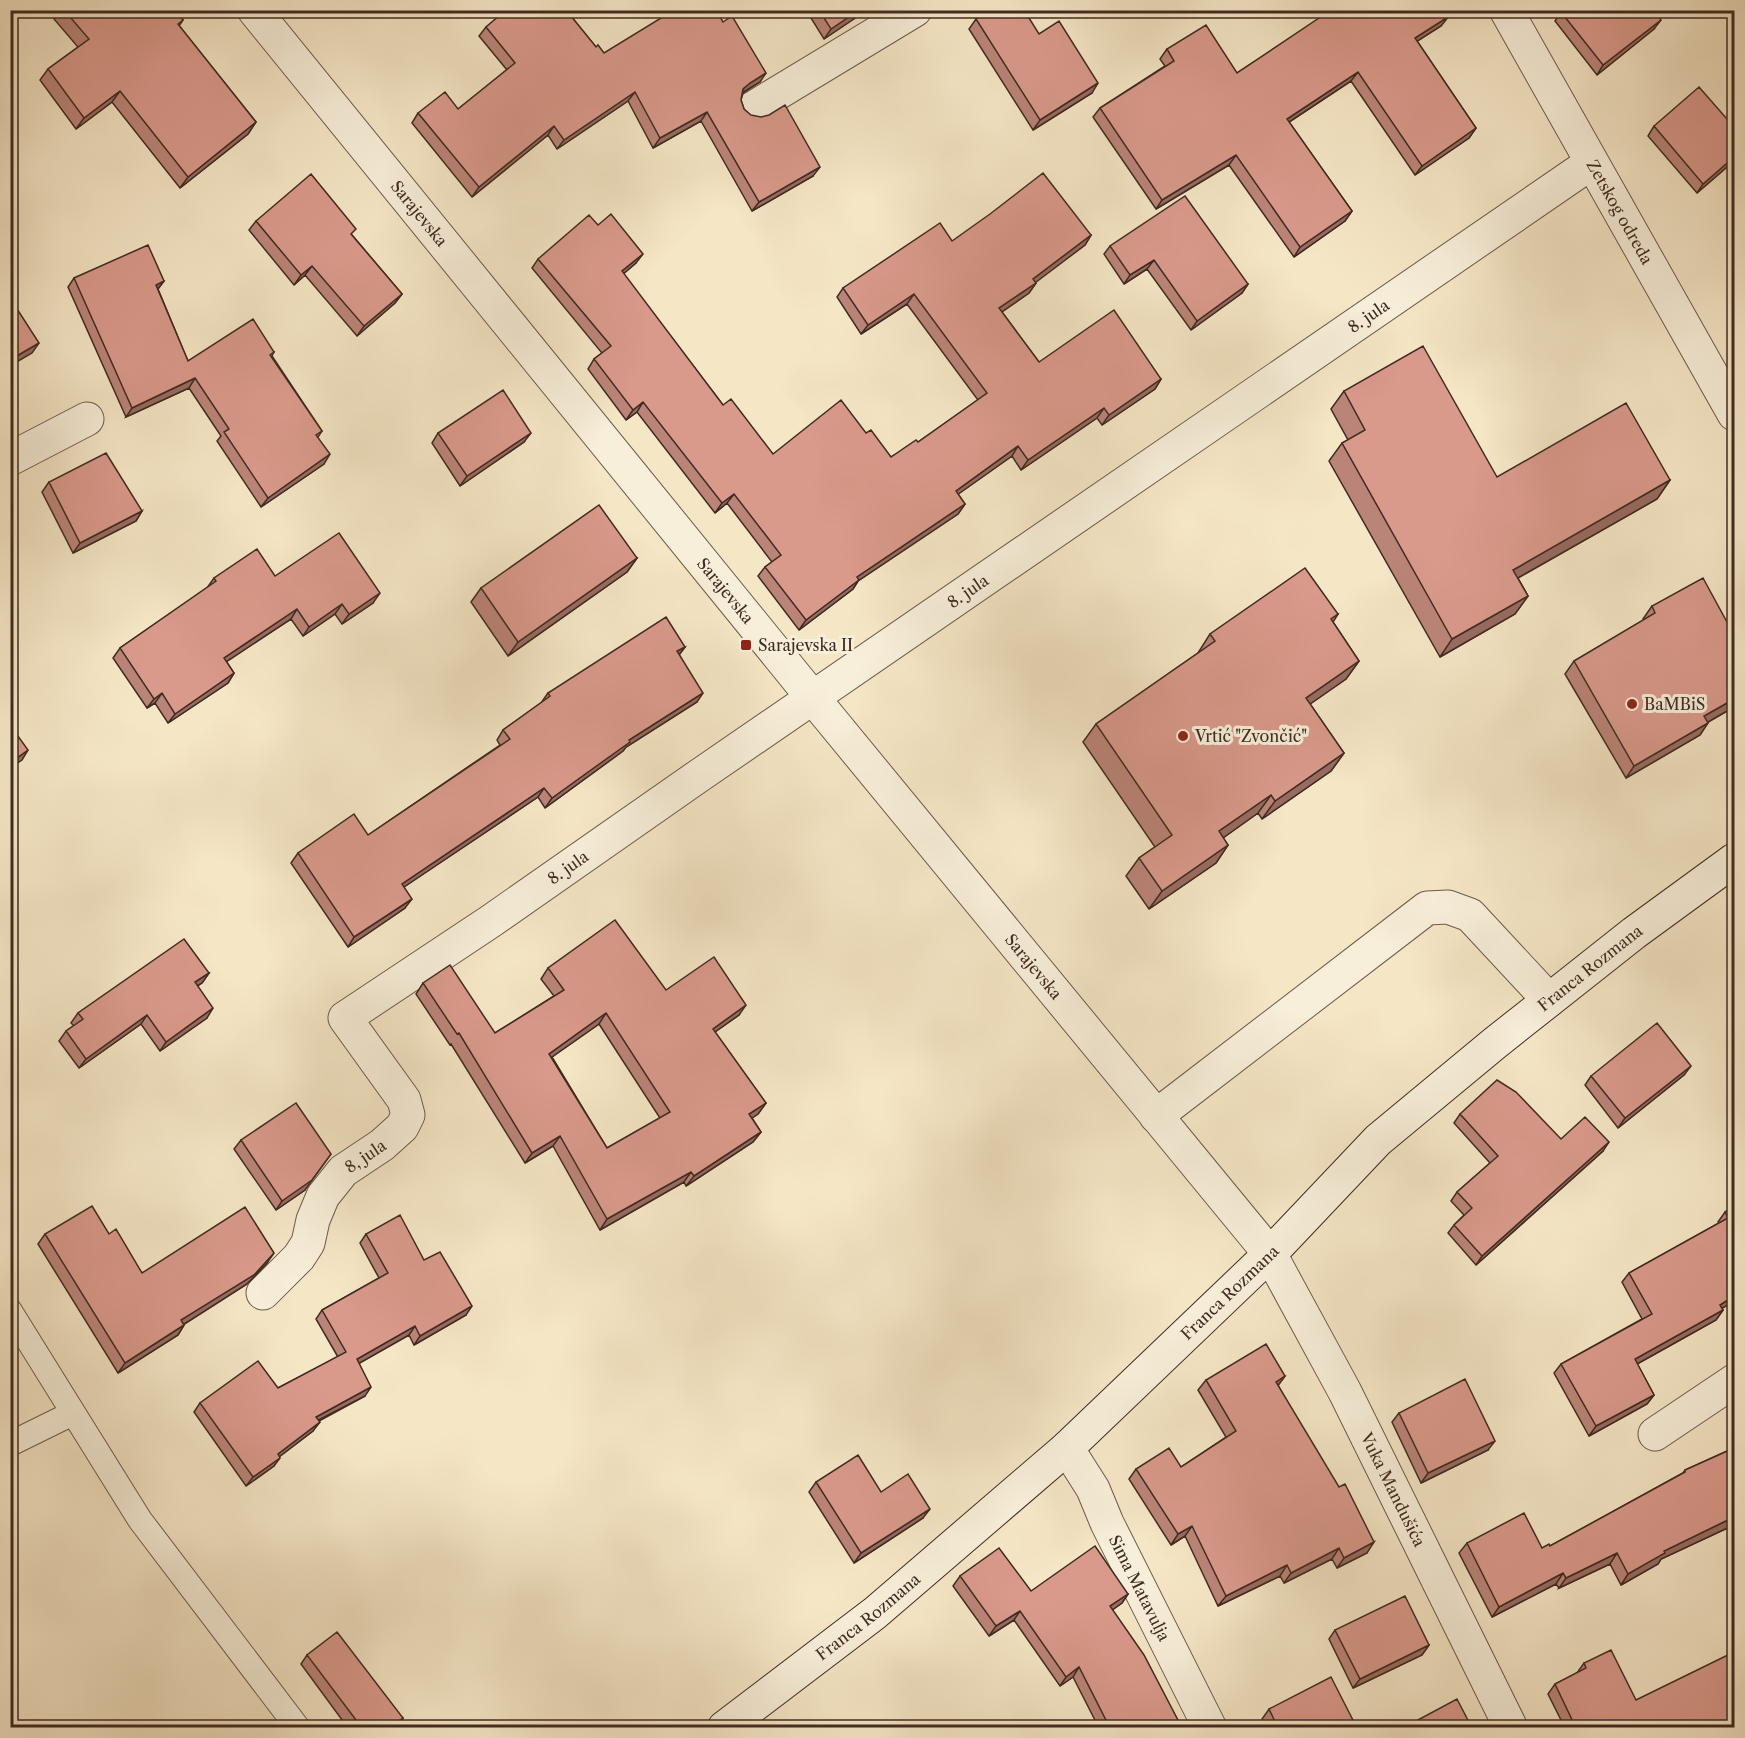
<svg xmlns="http://www.w3.org/2000/svg" width="1745" height="1738" font-family="'Libre Caslon Text',serif">
<rect width="100%" height="100%" fill="#f5e6c6"/>
<filter id="stains"><feTurbulence type="fractalNoise" baseFrequency=".00333" numOctaves="4"/><feColorMatrix values="0 0 0 0 .2 0 0 0 0 .09 0 0 0 0 .02 0 0 0 .5 -.17"/></filter>
<radialGradient id="worn" r=".72"><stop offset=".6" stop-color="#630" stop-opacity="0"/><stop offset="1" stop-color="#630" stop-opacity=".3"/></radialGradient>
<g fill="none" stroke-linecap="round" stroke-linejoin="round">
<defs>
<path id="lane" d="M10,1311L140,1520L298,1728
M10,1444L73,1413"/>
<g id="street">
<path id="s1" d="M254,10L813,698L1270,1254L1345,1392L1511,1728"/>
<path id="s2" d="M1506,10L1734,414"/>
<path d="M753,108L915,10"/>
<path d="M10,459L87,419"/>
<path d="M1156,1116L1427,908L1448,907L1470,915L1549,1000"/>
<path id="s3" d="M263,1293L299,1257L308,1243L313,1220L323,1196L343,1171L382,1145L402,1127L408,1115L404,1100L345,1018L491,921L700,775L1591,163"/>
<path d="M1655,1434L1734,1381"/>
<path id="s4" d="M1067,1448L1093,1489L1107,1523L1210,1728"/>
</g>
<g id="secondary">
<path id="s5" d="M724,1728L875,1613L1067,1448L1270,1254L1378,1140L1495,1043L1634,933L1734,860"/>
</g>
</defs>
<use href="#lane" stroke="#6d5a4a" stroke-width="26"/>
<use href="#street" stroke="#6d5a4a" stroke-width="35"/>
<use href="#secondary" stroke="#402b21" stroke-width="35"/>
<use href="#lane" stroke="#f8efda" stroke-width="24"/>
<use href="#street" stroke="#f8efda" stroke-width="33"/>
<use href="#secondary" stroke="#f8efda" stroke-width="33"/>
</g>
<path fill="#bb8478" stroke="#402b21" stroke-width="1.5" fill-rule="evenodd" d="M60,10H175L183,20L179,26L256,122L248,134L180,188L112,102L76,129L40,80L48,69L78,47L54,19Z
M493,10H566L596,47L604,53L760,82L743,93L741,100L744,109L813,176L752,211L701,121L653,148L628,101L557,149L548,135L472,197L412,123L418,113L458,109L507,70L479,36L486,27L498,17Z
M806,10H867L824,39Z
M1326,10H1444L1448,17L1441,26L1417,41L1476,128L1469,138L1415,175L1351,81L1289,122L1352,211L1345,221L1294,257L1229,165L1156,209L1093,117L1100,108L1165,66L1160,59L1167,49L1237,73L1328,13Z
M1561,12L1654,29L1597,75L1555,21Z
M976,19L1092,93L1033,130L969,29Z
M1654,126L1734,161L1697,193L1648,136Z
M256,221L352,235L402,294L395,303L357,336L305,275L294,285L249,230Z
M598,225L636,263L623,274L723,405L773,454L866,433L891,457L918,442L978,400L907,304L861,334L837,297L843,288L952,241L1091,235L1085,245L1035,282L1036,283L1029,293L1002,312L1039,362L1161,379L1155,389L1102,425L1097,418L1021,470L1012,456L958,494L965,504L958,514L858,581L853,589L799,630L758,576L765,567L772,562L727,503L715,513L637,412L626,420L588,369L594,359L602,353L532,268L538,259Z
M1110,246L1248,284L1242,293L1191,330L1147,269L1124,284L1104,254Z
M74,278L164,281L158,289L188,361L274,352L272,356L322,431L318,437L324,464L261,507L217,441L221,436L189,388L126,417L68,287Z
M1344,391L1497,477L1670,480L1657,499L1518,578L1528,596L1515,614L1440,657L1329,461L1342,443L1348,440L1331,409Z
M438,433L524,442L460,486L432,443Z
M49,482L142,511L136,521L73,553L42,492Z
M637,558L627,572L508,656L471,602L481,588Z
M275,576L373,603L342,624L335,614L303,636L291,619L226,661L234,673L228,683L168,723L155,703L147,708L113,658L120,648L207,588L214,578Z
M1652,606L1734,635V707L1708,722L1700,735L1626,778L1565,674L1574,661L1644,620L1643,619Z
M1338,614L1333,622L1359,661L1346,679L1310,704L1344,753L1331,771L1262,819L1258,813L1223,838L1228,845L1216,863L1149,909L1126,876L1139,858L1155,847L1083,742L1096,724L1198,653L1210,634Z
M685,647L679,655L697,702L626,747L623,751L545,808L538,797L404,887L405,908L348,947L291,863L298,853L368,835L500,745L497,740L503,730L541,703L548,693Z
M548,968L666,990L739,1015L715,1032L766,1103L758,1114L752,1118L761,1132L753,1142L686,1186L684,1182L600,1230L553,1146L525,1163L451,1044L450,1045L416,994L423,983L495,1033L554,996L541,979ZM599,1024L660,1118L607,1148L552,1057Z
M209,973L202,983L197,986L207,1018L160,1051L141,1024L79,1068L59,1041L66,1031L74,1026L71,1023L78,1013Z
M1684,1075L1618,1128L1585,1085L1591,1076Z
M1460,1114L1561,1139L1603,1151L1476,1265L1448,1233L1454,1225L1464,1215L1451,1201L1457,1192L1490,1163L1454,1123Z
M241,1140L305,1190L276,1210L234,1149Z
M1734,1206L1722,1309L1723,1310L1716,1320L1637,1364L1654,1395L1647,1404L1589,1436L1554,1373L1561,1364L1642,1319L1622,1282L1629,1273L1719,1223L1718,1222L1725,1212Z
M45,1234H109L142,1273L267,1263L247,1284L184,1324V1325L178,1335L118,1373L38,1244Z
M366,1234L424,1260L466,1315L414,1345L409,1335L359,1363L365,1396L319,1421L313,1431L279,1457L274,1466L246,1486L194,1412L200,1403L278,1388L338,1357L316,1319L322,1310L379,1278L360,1243Z
M1285,1376L1278,1385L1367,1553L1337,1568L1332,1559L1284,1583L1280,1576L1218,1606L1185,1536L1171,1545L1129,1479L1136,1469L1181,1467L1226,1437L1198,1390L1206,1380Z
M1399,1413L1488,1450L1421,1483L1392,1422Z
M1734,1448V1525L1661,1559L1658,1564L1621,1585L1610,1564L1559,1588L1556,1584L1492,1617L1459,1553L1467,1543L1542,1548L1550,1546L1683,1473L1685,1470Z
M816,1482L881,1492L923,1518L854,1563L809,1492Z
M960,1576L1031,1591L1128,1594L1122,1603L1112,1610L1180,1724L1177,1728H1099L1073,1677L1060,1686L1014,1620L989,1636L953,1586Z
M1335,1630L1429,1645L1422,1655L1353,1688L1329,1639Z
M307,1655L403,1718L396,1728H348L301,1664Z
M1584,1663L1636,1700L1733,1711L1734,1728H1565L1548,1694L1555,1684L1577,1673Z
M1269,1709L1357,1728H1266L1262,1719Z"/>
<path fill="#986b61" stroke="#402b21" stroke-width="1.5" d="M859,10H867L824,39L831,29Z
M1448,17L1441,26L1408,47L1415,38Z
M1661,20L1654,29L1597,75L1603,65Z
M1358,72L1351,81L1280,128L1287,119Z
M766,73L760,82L743,92L737,98L743,89L750,83Z
M1098,83L1092,93L1033,130L1040,120Z
M120,91L112,102L76,129L84,118Z
M635,92L628,101L557,149L564,140Z
M707,112L701,121L653,148L660,138Z
M256,122L248,134L180,188L188,177Z
M554,126L548,135L472,197L479,187Z
M1476,128L1469,138L1415,175L1422,166Z
M1236,155L1229,165L1156,209L1162,200Z
M1734,157V161L1697,193L1703,184Z
M820,167L813,176L752,211L759,202Z
M1352,211L1345,221L1294,257L1300,247Z
M1091,235L1085,245L1027,289L1033,279Z
M643,254L636,263L615,281L622,271Z
M1154,260L1147,269L1124,284L1130,275Z
M312,266L305,275L294,285L301,275Z
M164,281L157,290L156,285Z
M1036,283L1029,293L993,318L999,308Z
M1248,284L1242,293L1191,330L1197,321Z
M402,294L395,303L357,336L364,326Z
M914,294L907,304L861,334L868,325Z
M39,343L32,353L10,366V360Z
M195,378L189,388L126,417L132,408Z
M1161,379L1155,389L1102,425L1109,415Z
M643,402L637,412L626,420L633,410Z
M1104,408L1097,418L1021,470L1028,460Z
M531,433L524,442L460,486L467,476Z
M1018,446L1012,456L950,500L956,491Z
M330,454L324,464L261,507L268,498Z
M1670,480L1657,499L1500,588L1513,570Z
M734,494L727,503L715,513L722,503Z
M965,504L958,514L858,581L853,589L799,630L806,620L857,577Z
M142,511L136,521L73,553L80,543Z
M637,558L627,572L508,656L518,642Z
M380,593L373,603L342,624L349,614Z
M1528,596L1515,614L1440,657L1452,639Z
M342,604L335,614L303,636L309,627Z
M297,609L291,619L217,668L224,658Z
M685,647L678,656L677,651Z
M1359,661L1346,679L1293,716L1306,698Z
M234,673L228,683L168,723L175,714Z
M162,693L155,703L147,708L154,699Z
M703,693L697,702L626,747L623,751L545,808L552,798L629,740Z
M1734,699V707L1696,729L1704,716Z
M1708,723L1700,735L1626,778L1634,766Z
M28,750L22,760L10,768V763Z
M1344,753L1331,771L1262,819L1275,801Z
M544,788L538,797L395,893L402,884Z
M1271,795L1258,813L1206,850L1219,831Z
M1228,845L1216,863L1149,909L1162,891Z
M412,899L405,908L348,947L354,937Z
M209,973L202,983L188,992L195,982Z
M746,1005L739,1015L705,1039L713,1029Z
M213,1008L207,1018L160,1051L166,1042Z
M606,1013L599,1024L542,1064L549,1054Z
M147,1015L141,1024L79,1068L86,1059Z
M1691,1066L1684,1075L1618,1128L1625,1118Z
M766,1103L758,1114L742,1125L749,1114Z
M761,1132L753,1142L686,1186L694,1176Z
M560,1136L553,1146L525,1163L532,1153Z
M1609,1142L1603,1151L1476,1265L1482,1256Z
M331,1154L305,1190L276,1210L282,1201Z
M691,1172L684,1182L600,1230L607,1219Z
M274,1253L267,1263L247,1284L175,1330L181,1320Z
M1734,1296V1301L1713,1314L1720,1305Z
M472,1306L466,1315L414,1345L420,1336Z
M1723,1310L1716,1320L1628,1369L1635,1359Z
M184,1325L178,1335L118,1373L125,1363Z
M415,1326L409,1335L351,1368L357,1359Z
M1285,1376L1277,1387L1276,1382Z
M371,1387L365,1396L309,1425L316,1417Z
M1654,1395L1647,1404L1589,1436L1596,1426Z
M320,1422L313,1431L271,1463L278,1454Z
M1495,1441L1488,1450L1421,1483L1428,1473Z
M280,1458L274,1466L246,1486L253,1477Z
M930,1509L923,1518L854,1563L861,1553Z
M1734,1517V1525L1661,1559L1658,1564L1621,1585L1628,1574L1664,1551Z
M1192,1526L1185,1536L1171,1545L1178,1534Z
M1374,1542L1367,1553L1337,1568L1344,1558Z
M1339,1548L1332,1559L1284,1583L1291,1573Z
M1617,1553L1610,1564L1559,1588L1566,1578Z
M1287,1565L1280,1576L1218,1606L1226,1596Z
M1563,1573L1556,1584L1492,1617L1499,1607Z
M1128,1594L1122,1603L1104,1616L1110,1606Z
M1020,1611L1014,1620L989,1636L996,1626Z
M1429,1645L1422,1655L1353,1688L1360,1679Z
M1079,1667L1073,1677L1060,1686L1066,1677Z
M1734,1704V1710L1724,1716L1731,1707Z
M403,1718L396,1728H390Z"/>
<path fill="#d9998b" stroke="#402b21" stroke-width="1.5" fill-rule="evenodd" d="M64,10H175L183,20L178,24L256,122L188,177L120,91L84,118L48,69L89,39Z
M506,10H566L596,47L598,45L604,53L674,10H716L723,22L732,16L766,73L750,83L743,89L741,100L744,109L751,115L761,117L769,115L785,105L820,167L759,202L707,112L660,138L635,92L564,140L554,126L479,187L418,113L445,92L458,109L515,63L486,27Z
M819,10H859L831,29Z
M989,10H1024L1039,34L1059,21L1098,83L1040,120L976,19Z
M1331,10H1444L1448,17L1415,38L1476,128L1422,166L1358,72L1287,119L1352,211L1300,247L1236,155L1162,200L1100,108L1174,61L1167,49L1206,25L1237,73Z
M1563,10H1654L1661,20L1603,65L1561,12Z
M1699,87L1734,127V157L1703,184L1654,126Z
M1043,173L1091,235L1033,279L1036,283L999,308L1039,362L1114,310L1161,379L1109,415L1104,408L1028,460L1018,446L956,491L965,504L857,577L859,580L806,620L765,567L781,555L734,494L722,503L643,402L633,410L594,359L611,346L538,259L589,215L598,225L611,214L643,254L622,271L723,405L731,399L773,454L841,400L866,433L871,430L891,457L916,440L918,442L987,393L914,294L868,325L843,288L940,223L952,241L990,214Z
M311,174L356,229L351,234L402,294L364,326L312,266L301,275L256,221Z
M1185,196L1248,284L1197,321L1154,260L1130,275L1110,246Z
M148,245L164,281L156,285L188,361L253,319L274,352L270,355L322,431L316,435L330,454L268,498L224,432L229,429L195,378L132,408L74,278Z
M10,298L39,343L10,360Z
M1423,346L1497,477L1626,403L1670,480L1513,570L1528,596L1452,639L1342,443L1365,430L1344,391Z
M503,390L531,433L467,476L438,433Z
M106,453L142,511L80,543L49,482Z
M599,505L637,558L518,642L481,588Z
M339,533L380,593L349,614L342,604L309,627L297,609L224,658L234,673L175,714L162,693L154,699L120,648L216,581L214,578L257,549L275,576Z
M1305,568L1338,614L1331,619L1359,661L1306,698L1344,753L1275,801L1271,795L1219,831L1228,845L1162,891L1139,858L1172,835L1096,724L1215,641L1210,634Z
M1703,578L1734,635V699L1704,716L1708,723L1634,766L1574,661L1655,613L1652,606Z
M666,617L685,647L677,651L703,693L629,740L630,742L552,798L544,788L402,884L412,899L354,937L298,853L354,814L368,835L510,739L503,730L550,696L548,693Z
M10,725L28,750L10,763Z
M615,920L666,990L714,957L746,1005L713,1029L766,1103L749,1114L761,1132L694,1176L691,1172L607,1219L560,1136L532,1153L459,1033L457,1034L423,983L450,965L495,1033L564,990L548,968ZM606,1013L670,1112L607,1148L549,1054Z
M184,939L209,973L195,982L213,1008L166,1042L147,1015L86,1059L66,1031L83,1019L78,1013Z
M1657,1023L1691,1066L1625,1118L1591,1076Z
M1497,1080L1516,1092L1561,1139L1585,1117L1609,1142L1482,1256L1454,1225L1472,1208L1457,1192L1498,1156L1460,1114Z
M296,1103L331,1154L312,1180L282,1201L241,1140Z
M92,1206L109,1234L116,1229L142,1273L245,1207L274,1253L254,1275L181,1320L184,1325L125,1363L45,1234Z
M1734,1206V1296L1720,1305L1723,1310L1635,1359L1654,1395L1596,1426L1561,1364L1652,1314L1629,1273L1728,1218L1725,1212Z
M400,1215L424,1260L440,1252L472,1306L420,1336L415,1326L357,1359L371,1387L316,1417L320,1422L278,1454L280,1458L253,1477L200,1403L258,1361L278,1388L346,1352L322,1310L388,1273L366,1234Z
M1266,1344L1285,1376L1276,1382L1339,1487L1345,1484L1374,1542L1344,1558L1339,1548L1291,1573L1287,1565L1226,1596L1192,1526L1178,1534L1136,1469L1169,1448L1181,1467L1236,1431L1206,1380Z
M1465,1379L1495,1441L1428,1473L1399,1413Z
M1734,1448V1517L1664,1551L1665,1553L1628,1574L1617,1553L1566,1578L1563,1573L1499,1607L1467,1543L1524,1513L1542,1548L1549,1544L1550,1546L1685,1472V1470Z
M858,1455L881,1492L908,1474L930,1509L861,1553L816,1482Z
M1095,1546L1128,1594L1110,1606L1144,1655L1180,1724L1172,1728H1110L1079,1667L1066,1677L1020,1611L996,1626L960,1576L999,1548L1031,1591Z
M1405,1596L1429,1645L1360,1679L1335,1630Z
M337,1632L403,1718L390,1728H362L307,1655Z
M1611,1650L1636,1700L1734,1652V1704L1731,1707L1734,1715V1725L1729,1728H1588V1726L1584,1728H1576L1555,1684L1586,1668L1584,1663Z
M1331,1677L1357,1728H1278L1269,1709Z
M1457,1699L1472,1728H1403Z"/>
<g fill="#8f2418" stroke="#f8efda" stroke-width="2">
<rect x="740" y="639" width="12" height="12" rx="3"/>
<circle cx="1632" cy="704" r="6"/>
<circle cx="1183" cy="736" r="6"/>
</g>
<g text-anchor="middle" dominant-baseline="central" stroke-width="6" stroke-linejoin="round" paint-order="stroke">
<g font-size="16" fill="#402b21" stroke="#f8efda">
<text stroke="none"><textPath href="#s2" startOffset="232">Zetskog odreda</textPath></text>
<text stroke="none"><textPath href="#s1" startOffset="262">Sarajevska</textPath></text>
<text stroke="none"><textPath href="#s3" startOffset="1594">8. jula</textPath></text>
<text stroke="none"><textPath href="#s3" startOffset="1108">8. jula</textPath></text>
<text stroke="none"><textPath href="#s1" startOffset="748">Sarajevska</textPath></text>
<text stroke="none"><textPath href="#s3" startOffset="622">8. jula</textPath></text>
<text stroke="none"><textPath href="#s1" startOffset="1234">Sarajevska</textPath></text>
<text stroke="none"><textPath href="#s5" startOffset="1154">Franca Rozmana</textPath></text>
<text stroke="none"><textPath href="#s3" startOffset="176">8, jula</textPath></text>
<text stroke="none"><textPath href="#s5" startOffset="668">Franca Rozmana</textPath></text>
<text stroke="none"><textPath href="#s1" startOffset="1872">Vuka Mandušića</textPath></text>
<text stroke="none"><textPath href="#s4" startOffset="158">Sima Matavulja</textPath></text>
<text stroke="none"><textPath href="#s5" startOffset="182">Franca Rozmana</textPath></text>
</g>
<g font-size="16" fill="#402b21" stroke="#f8efda" text-anchor="start">
<text x="758" y="645">Sarajevska II</text>
<text x="1644" y="704">BaMBiS</text>
<text x="1195" y="736">Vrtić "Zvončić"</text>
</g>
</g>
<rect width="1745" height="1738" fill="none" stroke="#f5e6c6" stroke-width="36"/>
<rect x="12" y="12" width="1721" height="1714" fill="none" stroke="#402b21" stroke-width="3"/>
<rect x="18" y="18" width="1709" height="1702" fill="none" stroke="#402b21" stroke-width="1.5"/>
<rect width="100%" height="100%" filter="url(#stains)"/>
<rect width="100%" height="100%" fill="url(#worn)"/>
</svg>
